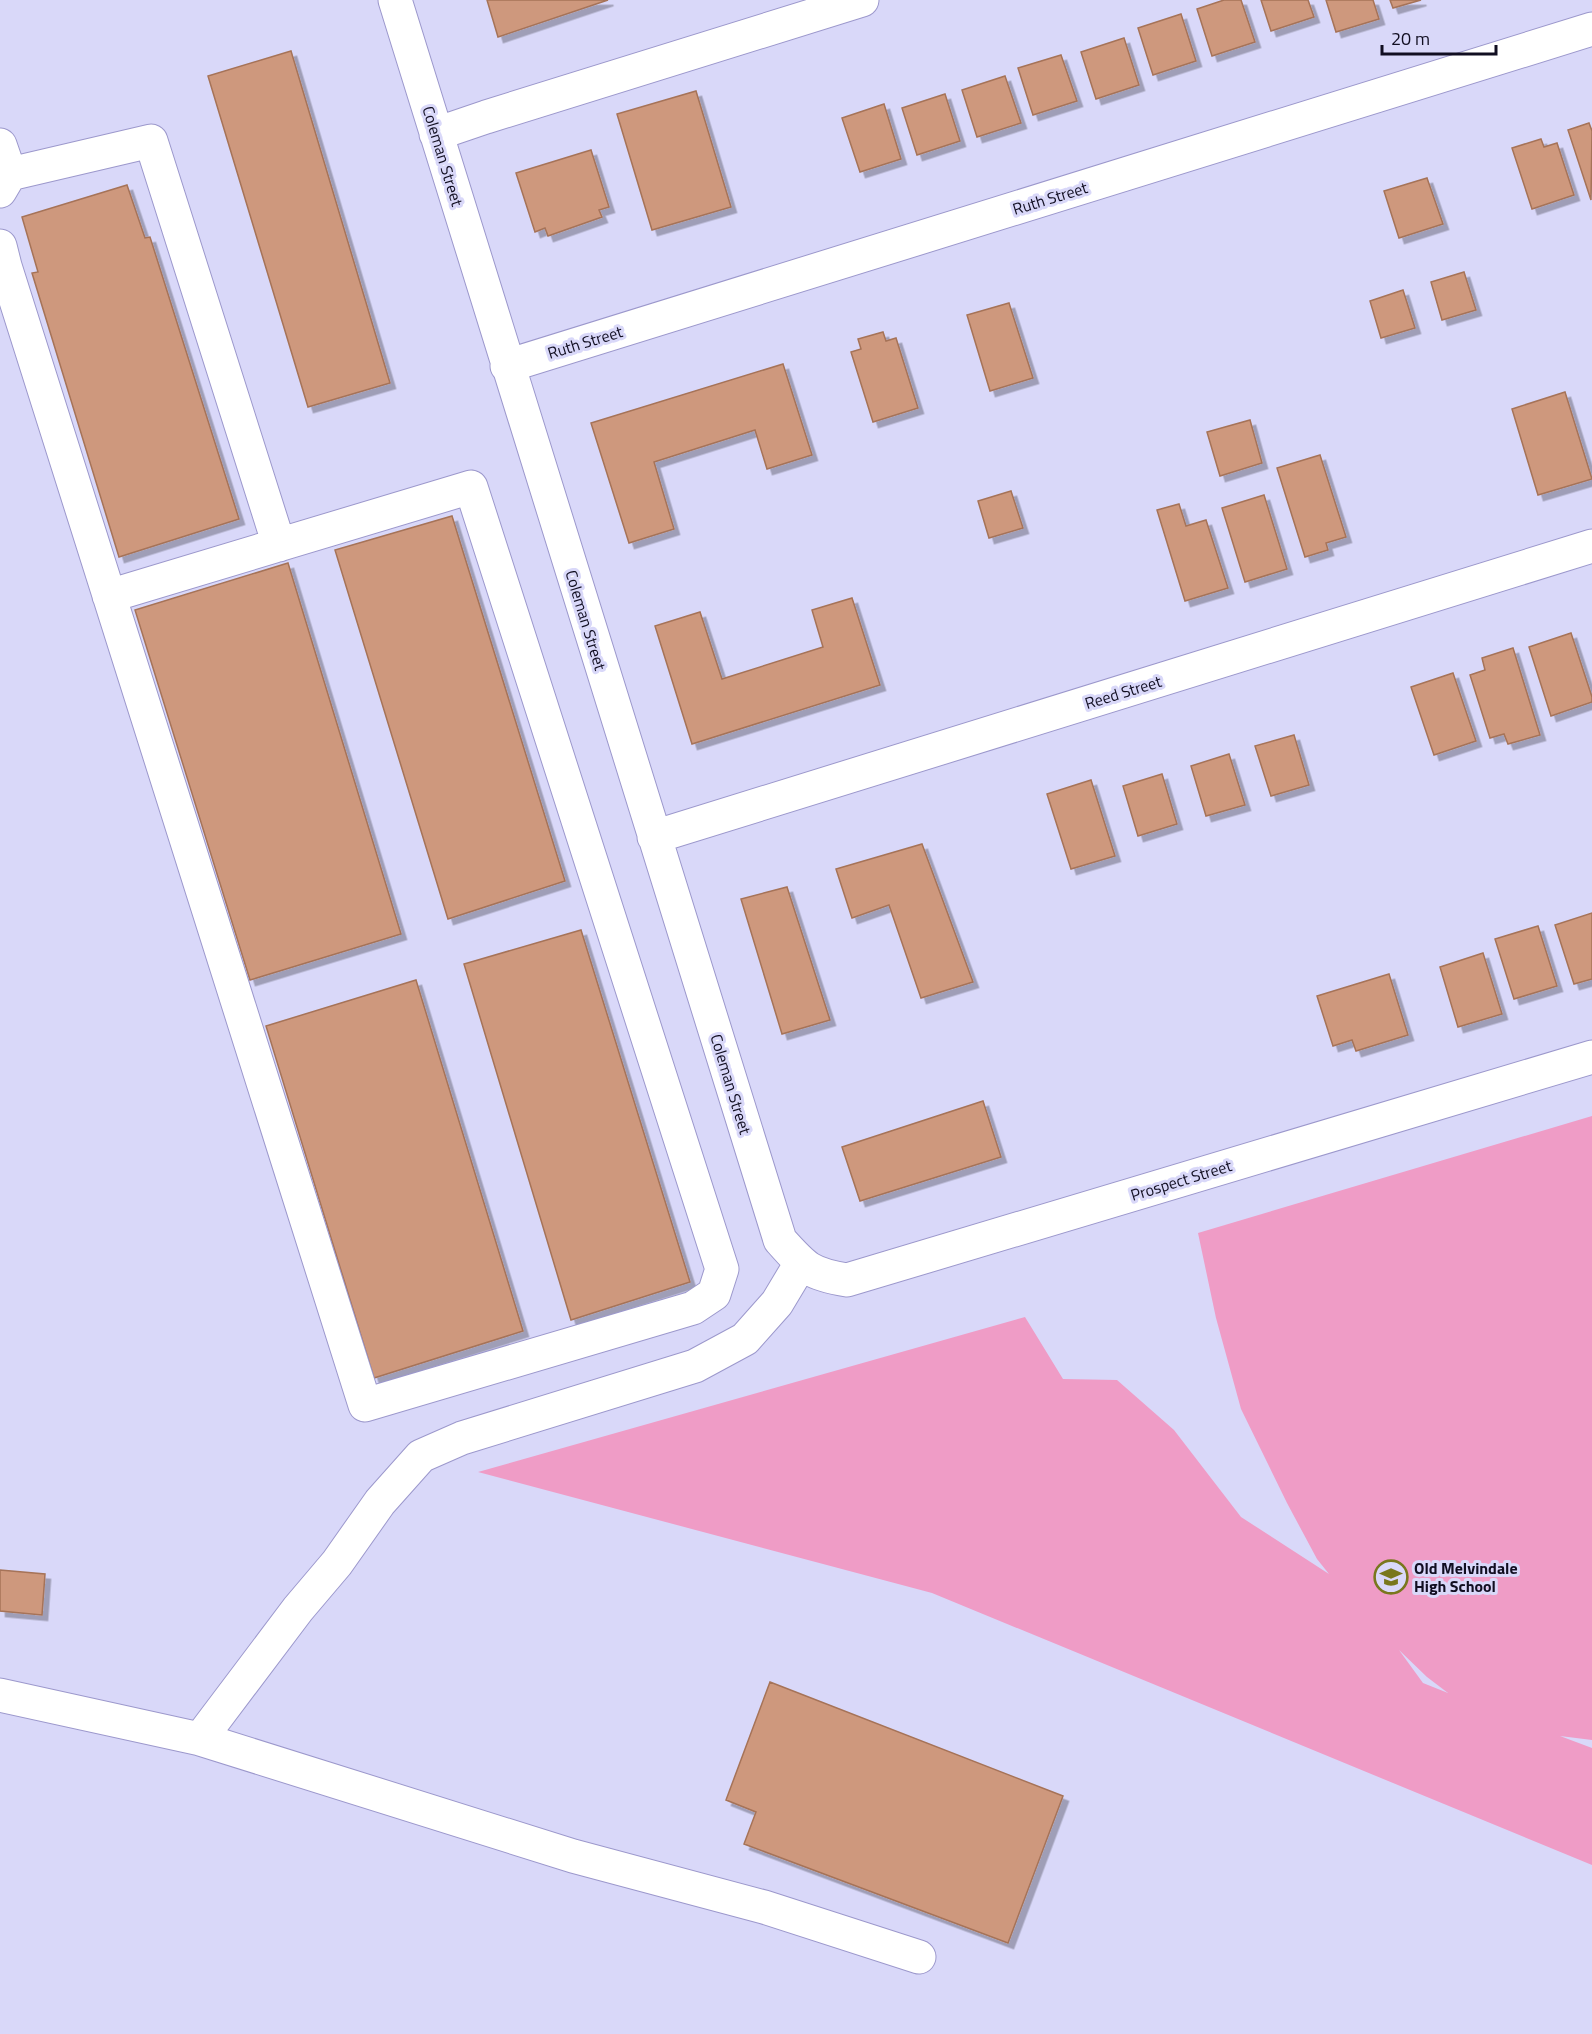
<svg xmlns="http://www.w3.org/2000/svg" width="1592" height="2034" font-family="'Titillium Web',sans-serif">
<defs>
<filter id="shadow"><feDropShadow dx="5.5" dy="5.5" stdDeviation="0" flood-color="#0004"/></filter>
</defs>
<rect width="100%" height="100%" fill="#d9d8f9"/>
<path fill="#ef9cc6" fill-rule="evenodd" d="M1592,1116V1740L1560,1736L1592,1748V1865L932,1593L478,1472L1025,1317L1063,1379L1117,1380L1174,1430L1241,1517L1329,1574L1317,1559L1287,1503L1241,1409L1216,1318L1198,1233ZM1399,1650L1427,1677L1448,1693L1423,1683Z"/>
<path fill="#ce987d" stroke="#a67358" stroke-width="1.5" filter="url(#shadow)" d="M487,0H608L498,37Z
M1224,0H1241L1255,42L1212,56L1197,9Z
M1261,0H1308L1314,17L1271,31Z
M1326,0H1373L1379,19L1336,32Z
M1390,0H1421L1393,8Z
M1181,14L1196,61L1153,75L1138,28Z
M1124,38L1139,85L1096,99L1081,52Z
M291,51L390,383L308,407L208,76Z
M1061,55L1077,101L1033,115L1018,68Z
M1005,76L1021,123L977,137L962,90Z
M696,91L731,207L652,230L617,114Z
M945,94L960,141L917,155L902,108Z
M884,104L901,159L860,172L842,118Z
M1589,123L1592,131L1591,200L1568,130Z
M1541,139L1544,147L1557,143L1574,195L1532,209L1512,148Z
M591,150L609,207L599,210L602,217L548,236L545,228L535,232L516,173Z
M1427,178L1443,224L1399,238L1384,191Z
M127,185L145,238L150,237L239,519L119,557L32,273L38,272L22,217Z
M1464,272L1476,310L1442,320L1431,282Z
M1403,290L1415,328L1381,338L1370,301Z
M1009,303L1033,378L990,391L967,315Z
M883,332L886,341L896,338L918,408L873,422L851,352L861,349L858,339Z
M783,364L812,455L767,469L755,430L654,462L674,529L629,543L591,423Z
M1565,392L1592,479L1538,495L1512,409Z
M1250,420L1262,463L1220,476L1207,432Z
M1320,455L1346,537L1326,543L1328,550L1305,557L1277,468Z
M1011,491L1023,528L989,538L978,501Z
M1264,495L1287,569L1245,582L1222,508Z
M1179,504L1186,526L1206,520L1228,588L1185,601L1157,510Z
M452,516L565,881L448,919L335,550Z
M288,563L401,934L250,980L135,610Z
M852,598L880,685L692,744L655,626L700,612L722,679L823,647L812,610Z
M1571,633L1592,697V702L1551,716L1529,647Z
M1513,648L1540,735L1508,744L1504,734L1490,738L1470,675L1485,670L1482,658Z
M1453,673L1476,741L1434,755L1411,687Z
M1294,735L1309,785L1271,796L1255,746Z
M1229,754L1245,805L1206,816L1191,766Z
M1162,774L1177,824L1138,836L1123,786Z
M1091,780L1115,856L1071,869L1047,794Z
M922,844L973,982L921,998L889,905L852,918L836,869Z
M787,887L830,1020L782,1034L741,899Z
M1592,913V979L1574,984L1555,925Z
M1538,926L1557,986L1514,999L1495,939Z
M581,930L690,1282L571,1320L464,964Z
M1483,953L1502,1014L1458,1027L1440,967Z
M1389,974L1408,1035L1356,1051L1352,1040L1333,1046L1317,996Z
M416,980L523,1331L374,1378L266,1026Z
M983,1101L1001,1157L860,1201L842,1147Z
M0,1570L45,1574L42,1615L0,1611Z
M770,1682L1063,1796L1008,1943L744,1844L756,1812L726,1800Z"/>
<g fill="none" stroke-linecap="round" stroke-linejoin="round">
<defs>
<path id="minor" d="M395,0L780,1240C805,1268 810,1274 847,1280L1592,1057
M436,134L486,117L862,0
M0,145L10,174L0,191
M10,174L151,141L279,545
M0,246L5,266L365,1405L693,1308L714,1294L722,1269L471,487L109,596
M507,366L1592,29
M654,837L1592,546
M0,1695L200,1739L298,1609L337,1563L380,1502L421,1456L462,1438L695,1366L745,1339L777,1303L801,1263
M200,1739L573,1856L764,1907L919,1957"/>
</defs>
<use href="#minor" stroke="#9c98cc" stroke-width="35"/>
<use href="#minor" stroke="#fff" stroke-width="33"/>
</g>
<defs>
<symbol id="school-ring" viewBox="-11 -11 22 22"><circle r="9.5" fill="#d9d8f9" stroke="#79771d" stroke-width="1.5"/><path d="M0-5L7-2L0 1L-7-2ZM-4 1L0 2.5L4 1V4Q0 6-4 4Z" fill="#79771d"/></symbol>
</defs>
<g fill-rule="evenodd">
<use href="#school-ring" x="1372" y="1558" width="38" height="38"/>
</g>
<g text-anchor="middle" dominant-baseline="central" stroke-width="6" stroke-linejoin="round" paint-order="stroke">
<g font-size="16" fill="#110e21" stroke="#d9d8f9">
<text transform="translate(443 156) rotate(73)">Coleman Street</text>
<text transform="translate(1050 198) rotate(-17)">Ruth Street</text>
<text transform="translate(585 342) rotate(-17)">Ruth Street</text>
<text transform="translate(586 620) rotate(73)">Coleman Street</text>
<text transform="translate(1123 692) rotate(-17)">Reed Street</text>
<text transform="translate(731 1084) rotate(73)">Coleman Street</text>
<text transform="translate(1181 1180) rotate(-17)">Prospect Street</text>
</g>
<g font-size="16" font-weight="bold" fill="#110e21" stroke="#d9d8f9" text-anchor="start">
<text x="1414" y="1568">Old Melvindale<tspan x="1414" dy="18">High School</tspan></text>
</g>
</g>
<path d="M1382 45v9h114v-9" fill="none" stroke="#110e21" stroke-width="3"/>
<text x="1391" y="45" font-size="18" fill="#110e21" stroke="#d9d8f9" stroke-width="4.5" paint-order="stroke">20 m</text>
</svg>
